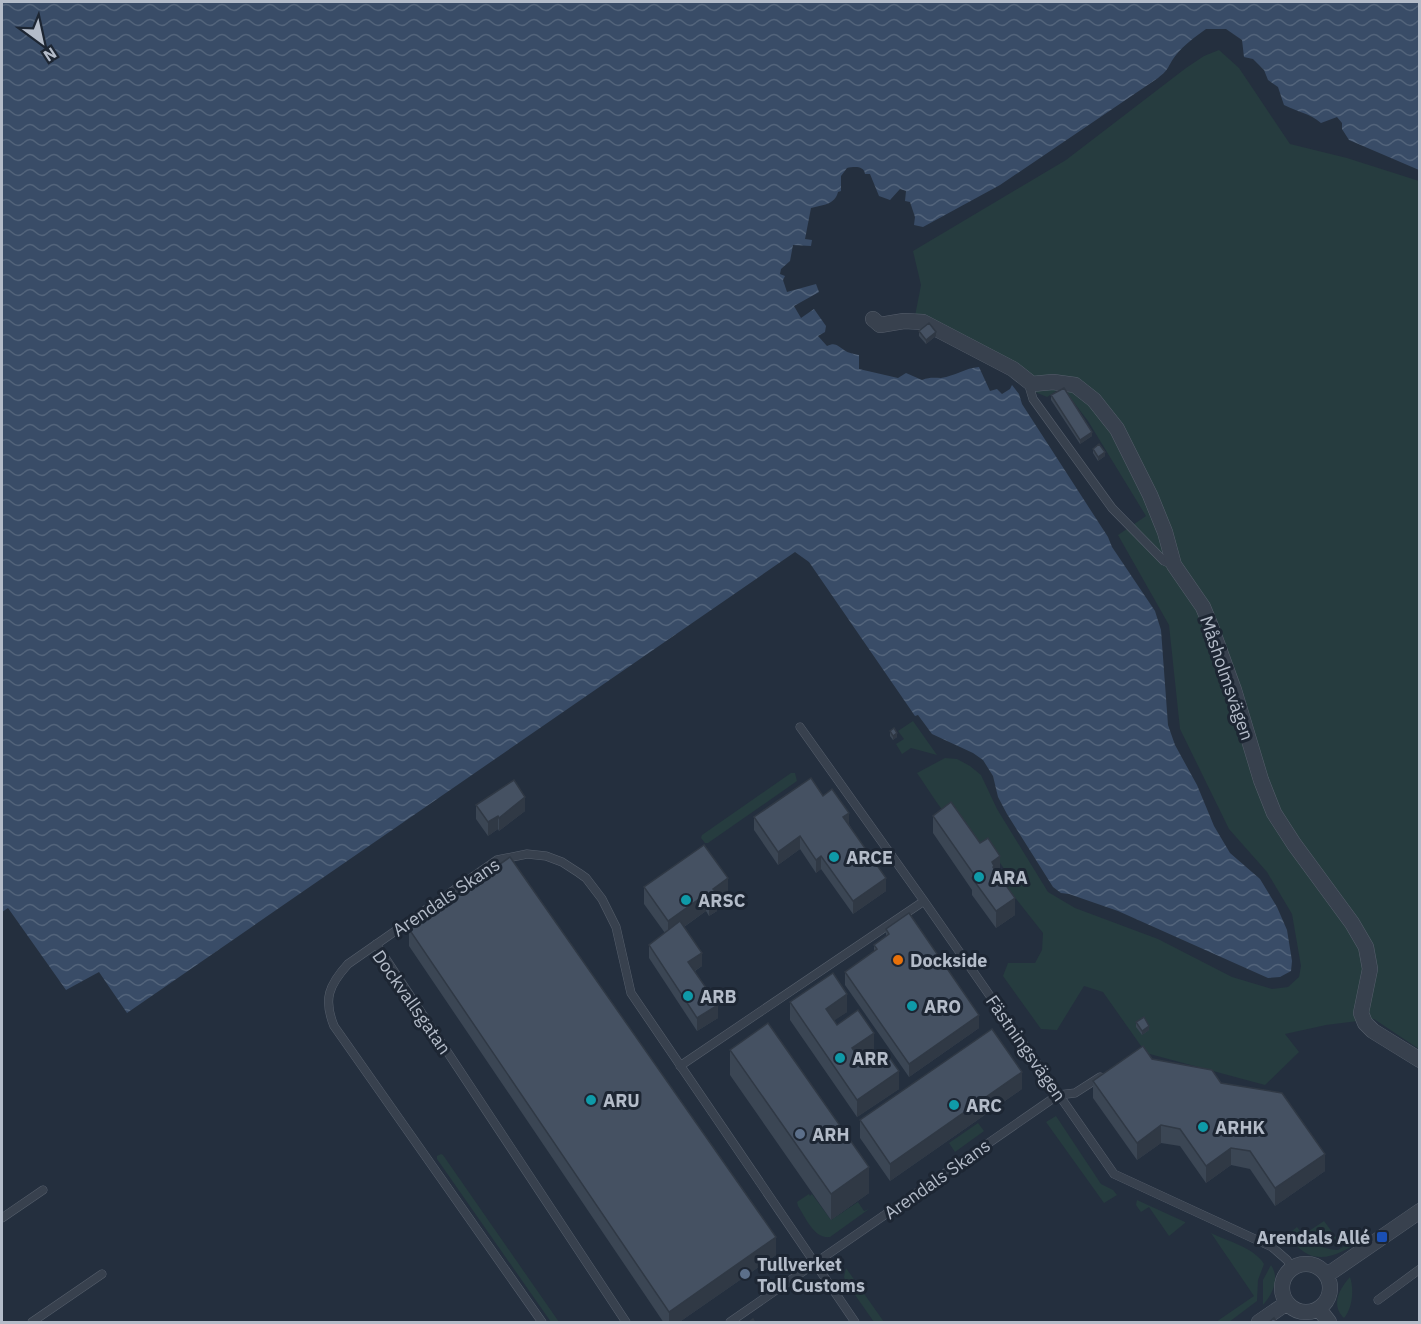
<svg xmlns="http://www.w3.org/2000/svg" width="1421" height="1324" font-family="'IBM Plex Sans',sans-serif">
<defs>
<pattern id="water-waves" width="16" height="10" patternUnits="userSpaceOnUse" patternTransform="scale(1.5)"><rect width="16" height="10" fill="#394c67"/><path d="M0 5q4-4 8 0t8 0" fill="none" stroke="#53647b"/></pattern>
</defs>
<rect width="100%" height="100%" fill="#242f3e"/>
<path fill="#263c3f" d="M1219,50L1239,68L1290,144L1347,158L1419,181V1049L1374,1019L1326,1025L1285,1034L1299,1052L1265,1085L1146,1053L1103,992L1084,986L1057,1030L1041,1029L1003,976L1008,963H1035L1042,950L1043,933L1006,886L1008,875L993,852C961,845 935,799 917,773L945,758L957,759L970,766L981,775L997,809L1048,892L1075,908L1158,939L1232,977L1272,989L1288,987L1299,977L1301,966L1292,914L1267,872L1229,829L1180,729L1169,625L1118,535L1146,516L1088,421L1062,387L1047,397L1035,392L1033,377L915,316L921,285L913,251L1066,160L1186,68L1204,56Z
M913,721L937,755L911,748L902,754L896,744L904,739L898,731Z
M791,773H795L797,781L708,843H705L701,838L702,835Z
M1056,1116L1101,1184L1113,1190L1117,1195L1104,1203L1046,1122Z
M978,1123L984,1131L955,1152L949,1143Z
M441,1154L443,1155L559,1322H551L437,1159V1156Z
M809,1194L810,1196L812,1194L831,1220L858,1202L864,1211L869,1209L830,1237C814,1239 806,1218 798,1206L797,1202Z
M1137,1200L1185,1222V1223L1169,1236L1149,1207L1141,1212L1136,1205Z
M1324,1221L1341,1244L1333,1245L1311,1239H1296L1292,1231L1297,1227L1303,1235Z
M1211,1233C1227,1241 1255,1248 1264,1264L1258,1280L1257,1301L1229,1322H1216L1254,1296Z
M1359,1237L1361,1240C1341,1254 1317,1267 1297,1246C1312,1239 1323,1250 1338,1250Z
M1271,1265C1280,1278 1273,1294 1263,1305V1280Z
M846,1268L884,1322H874L846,1282L844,1277Z
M1350,1277C1354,1288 1353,1308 1344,1318C1330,1305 1340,1288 1350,1277Z"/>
<path fill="url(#water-waves)" d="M2,2H1419V170L1349,140L1342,129V123L1337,117L1321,123C1310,113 1297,112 1284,105L1278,87L1268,80L1264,70L1253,59L1244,57L1242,40L1226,29H1206C1195,37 1184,45 1176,55C1168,65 1170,69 1158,78L1000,185L923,227L914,225L915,217L910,202L905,201L906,191L900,189L890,200L879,196L870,174H865C864,165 853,167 847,168L841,176V191L838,192C835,205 822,205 811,208L805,239L812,240L811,246L793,245L790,261L781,269L780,274L785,276L783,280L787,292L816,284L819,292L794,306L801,318L814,309L826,326L825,332L818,336L827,346C836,342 837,346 844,350C848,353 854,354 859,355V369L898,378L906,373L922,380C930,377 934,378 941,378C955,376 965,368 979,367L990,391L997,389L1002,394L1010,389L1012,385L1019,394L1022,404L1108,537L1112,547L1155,611L1161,630L1168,725L1175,745L1197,785L1214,826L1230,853L1260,879L1277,907L1287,930L1292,961L1291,971L1280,977L1268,978L1118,911L1069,894L1061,893L1053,887L1007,814L998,797L993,776L983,760L973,753L932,734L918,715L915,716L809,562L795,552L127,1013L99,972L66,990L8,908L2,912Z"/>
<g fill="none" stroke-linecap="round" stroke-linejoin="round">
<defs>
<path id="lane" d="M1028,382L1033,399L1112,508L1164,561L1173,565
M800,727L924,901L1114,1174L1272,1247L1287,1260L1292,1268
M376,944L626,1322
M680,1066L924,901
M2,1218L43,1190
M1378,1300L1420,1269
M32,1322L102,1274
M542,1322L334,1026C323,999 329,985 348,964L497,860L527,854L546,856L562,862L579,873L586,878L602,899L616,927L631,993L855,1322
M730,1322L1058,1095L1075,1093L1100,1077"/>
<path id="street" d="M873,319L880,325L904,321L923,322L1013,369L1032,384L1053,382L1075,385L1094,400L1117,429L1150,495L1165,532L1174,565L1203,607L1210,624L1234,690L1261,780L1274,813L1294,844L1352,923L1366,947L1370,969L1361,1013L1365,1023L1373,1031L1420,1060
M1282 1288a24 24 0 1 1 48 0a24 24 0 1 1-48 0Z
M1327,1275L1420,1211
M1319,1309L1329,1322
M1259,1322L1287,1303"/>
</defs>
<use href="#lane" stroke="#565f6c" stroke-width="9"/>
<use href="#street" stroke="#565f6c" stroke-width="16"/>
<use href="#lane" stroke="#38414e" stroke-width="8"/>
<use href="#street" stroke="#38414e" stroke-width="15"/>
</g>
<path fill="#3b4654" d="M919,331L936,336L926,344L919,336Z
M1051,395L1092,436L1080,444L1051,400Z
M1093,449L1105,456L1098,461L1093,453Z
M890,731L897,737L893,740L890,736Z
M823,796L849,824L886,891L853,914L821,869L816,873L800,849L778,865L754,830V817Z
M476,805L525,811L499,831L498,829L488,836L476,819Z
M933,816L980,843L1000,874L999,875L1015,915L996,928L972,895V890L933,833Z
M644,887L728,896L717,904V911L709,916L706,911L684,927L702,966L695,971L718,1018L697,1031L649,958V945L665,933L644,904Z
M409,929L776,1255L678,1323H664L409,946Z
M886,929L979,1028L909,1077L845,985V972L874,951V945L886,936Z
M790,1002L847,1012L834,1020L837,1025L874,1050L860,1060L863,1064L899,1089L857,1117L790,1020Z
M1136,1022L1149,1030L1142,1035L1136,1027Z
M730,1050L869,1193L831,1220L730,1075Z
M1093,1081L1221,1083L1325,1171L1275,1206L1250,1169L1231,1165L1206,1183L1180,1146L1161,1143L1137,1160L1093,1098Z
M1022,1089L890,1181L860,1138V1120Z"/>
<path fill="#303945" d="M936,332V336L926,344V340Z
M1092,432V436L1080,444V440Z
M1105,452V456L1098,461V457Z
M897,733V737L893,740V736Z
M525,797V811L499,831V818Z
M849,813V826L843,817Z
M498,816V829L488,836V822Z
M800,836V849L778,865V852Z
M821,856V869L816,873V860Z
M1000,856V874L994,878L992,862Z
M728,878V896L717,904V911L709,916V899L713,889Z
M886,878V891L853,914V901Z
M706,894V911L668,938V921Z
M1015,898V915L996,928V911Z
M702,953V966L688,975V962Z
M847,994V1012L826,1026V1009Z
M718,1005V1018L697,1031V1018Z
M979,1015V1028L909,1077V1064Z
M1149,1026V1030L1142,1035V1031Z
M874,1033V1050L852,1065V1048Z
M899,1071V1089L857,1117V1100Z
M1022,1072V1089L890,1181V1164Z
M1161,1125V1143L1137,1160V1143Z
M1231,1148V1165L1206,1183V1166Z
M1325,1154V1171L1275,1206V1188Z
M869,1167V1193L831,1220V1194Z
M776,1237V1255L678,1323H669V1312Z"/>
<path fill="#455162" stroke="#303945" stroke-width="1.5" d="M929,323L936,332L926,340L919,331Z
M1064,388L1092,432L1080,440L1051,395Z
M1099,444L1105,452L1098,457L1093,449Z
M894,728L897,733L893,736L890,731Z
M811,778L823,796L832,789L849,813L843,817L886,878L853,901L821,856L816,860L800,836L778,852L754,817Z
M514,780L525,797L499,818L498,816L488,822L476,805Z
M951,802L980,843L988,838L1000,856L992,862L994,866L993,867L1015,898L996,911L972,878L975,876L933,816Z
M704,845L728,878L713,889L717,893L709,899L706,894L668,921L644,887Z
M510,857L776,1237L669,1312L409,929Z
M909,913L979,1015L909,1064L845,972L877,949L874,945L889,934L886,929Z
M680,921L702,953L688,962L718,1005L697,1018L649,945Z
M833,973L847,994L826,1009L837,1025L858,1010L874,1033L852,1048L863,1064L884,1050L899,1071L857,1100L790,1002Z
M1144,1017L1149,1026L1142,1031L1136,1022Z
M768,1023L869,1167L831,1194L730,1050Z
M992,1029L1022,1072L890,1164L860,1120Z
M1143,1046L1152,1059L1212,1070L1221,1083L1282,1093L1325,1154L1275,1188L1250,1151L1231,1148L1206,1166L1180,1129L1161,1125L1137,1143L1093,1081Z
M1274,1318L1277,1323H1268Z
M753,1319L755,1323H748Z"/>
<g fill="#0f9aa8" stroke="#1d2633" stroke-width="2">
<circle cx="834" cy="857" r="6"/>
<circle cx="979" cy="877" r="6"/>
<circle cx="686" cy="900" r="6"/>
<circle cx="688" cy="996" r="6"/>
<circle cx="912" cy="1006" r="6"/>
<circle cx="840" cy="1058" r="6"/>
<circle cx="591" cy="1100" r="6"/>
<circle cx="954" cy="1105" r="6"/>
<circle cx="1203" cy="1127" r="6"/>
</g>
<circle fill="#e8710a" stroke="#1d2633" stroke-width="2" cx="898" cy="960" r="6"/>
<g fill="#5c6f8a" stroke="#1d2633" stroke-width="2">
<circle cx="800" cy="1134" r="6"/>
<circle cx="745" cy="1274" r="6"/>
</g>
<rect fill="#1a4fb4" stroke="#1d2633" stroke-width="2" x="1376" y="1231" width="12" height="12" rx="3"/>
<g text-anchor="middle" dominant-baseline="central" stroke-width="6" stroke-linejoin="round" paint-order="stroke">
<g font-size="18" fill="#b4bcc9" stroke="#1d2633">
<text transform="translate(1227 678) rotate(71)">Måsholmsvägen</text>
<text transform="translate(446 897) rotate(-34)">Arendals Skans</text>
<text transform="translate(412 1002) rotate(55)">Dockvallsgatan</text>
<text transform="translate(1026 1048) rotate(55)">Fästningsvägen</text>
<text transform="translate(937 1179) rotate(-35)">Arendals Skans</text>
</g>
<g font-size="18" font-weight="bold" fill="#b4bcc9" stroke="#1d2633" text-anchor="start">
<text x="846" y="857">ARCE</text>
<text x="991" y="877">ARA</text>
<text x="698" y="900">ARSC</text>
<text x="910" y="960">Dockside</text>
<text x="700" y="996">ARB</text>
<text x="924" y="1006">ARO</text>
<text x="852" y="1058">ARR</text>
<text x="603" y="1100">ARU</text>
<text x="966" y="1105">ARC</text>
<text x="1215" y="1127">ARHK</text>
<text x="812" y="1134">ARH</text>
<text x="1370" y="1237" text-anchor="end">Arendals Allé</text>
<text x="757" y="1264">Tullverket<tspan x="757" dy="21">Toll Customs</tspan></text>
</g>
</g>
<rect width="1421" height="1324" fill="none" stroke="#b4bcc9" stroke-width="6"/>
<g transform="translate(42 42) rotate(147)" stroke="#1d2633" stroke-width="4.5" paint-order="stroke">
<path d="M0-4.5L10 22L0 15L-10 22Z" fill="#b4bcc9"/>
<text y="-9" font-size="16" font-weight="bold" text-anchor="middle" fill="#b4bcc9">N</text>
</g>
</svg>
